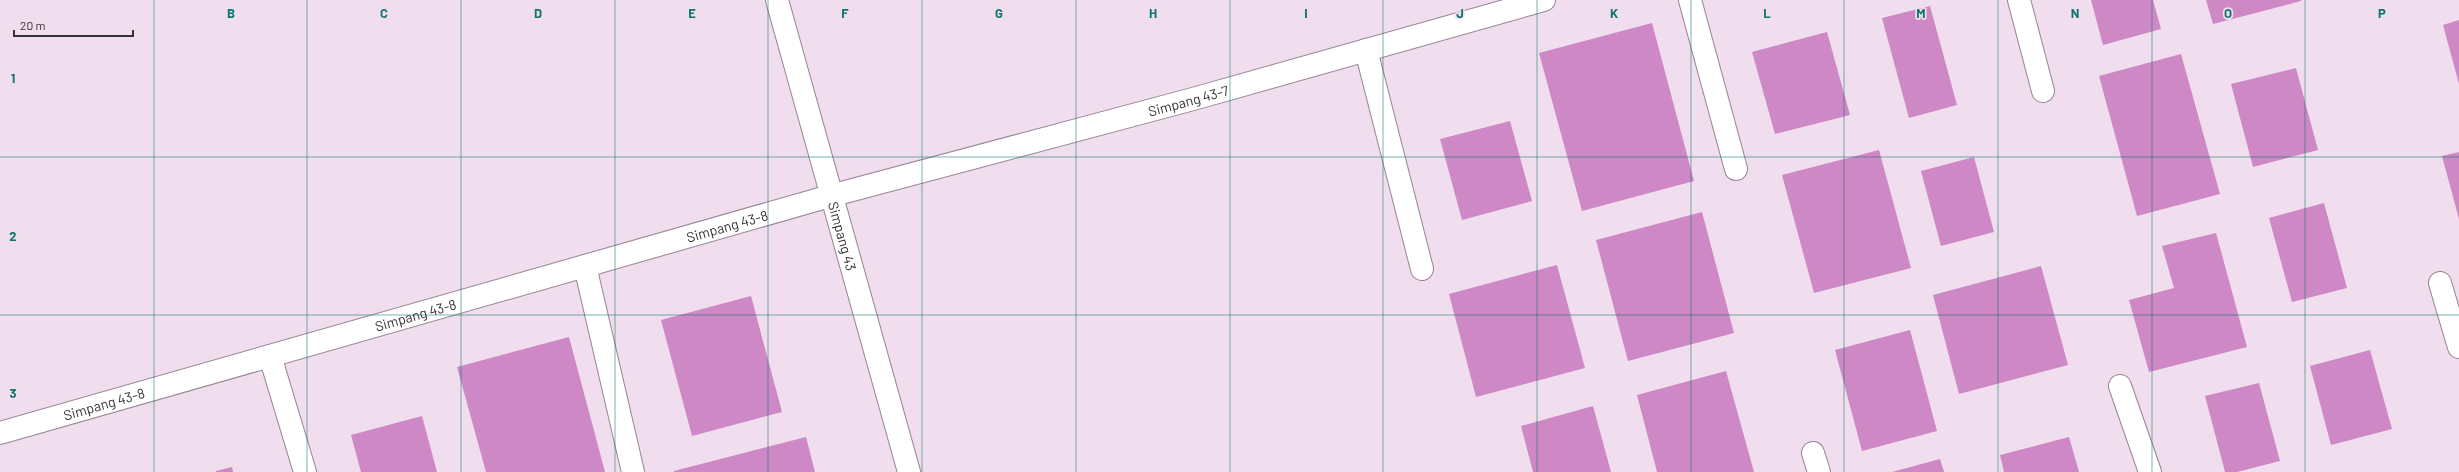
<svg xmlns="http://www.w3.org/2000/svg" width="2459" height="472" font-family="Barlow,sans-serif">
<rect width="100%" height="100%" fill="#f0dded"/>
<path fill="#cd88c5" d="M2091,0H2153L2161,29L2103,45Z
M2206,0H2301V1L2213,24Z
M1930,6L1957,105L1909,118L1882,18Z
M2459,20V84L2443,25Z
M1652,23L1694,181L1582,211L1539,53Z
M1827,32L1850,115L1775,134L1752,52Z
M2181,54L2220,194L2137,216L2099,76Z
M2296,68L2318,150L2253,167L2231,84Z
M1510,121L1532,201L1462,220L1440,139Z
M1879,150L1911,268L1814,293L1782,175Z
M2459,152V219L2442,156Z
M1974,157L1994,232L1941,246L1921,171Z
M2324,203L2347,288L2292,302L2269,218Z
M1702,212L1734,333L1628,361L1596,240Z
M2216,233L2247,347L2149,372L2129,300L2174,288L2162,246Z
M1557,265L1585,368L1476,397L1449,294Z
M2041,266L2068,365L1959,394L1933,295Z
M751,296L782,412L692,436L661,320Z
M1910,330L1937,431L1862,451L1835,350Z
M569,337L605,472H486L457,367Z
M2370,350L2392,429L2331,445L2310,366Z
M1726,371L1754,472H1657L1637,395Z
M2259,383L2280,461L2237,472H2225L2205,396Z
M1593,406L1611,472H1533L1521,426Z
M422,416L437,472H361L351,435Z
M806,437L815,472H674V471Z
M2069,437L2079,472H2004L2000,455Z
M1940,459L1944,472H1892Z
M232,467L233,472H216V471Z"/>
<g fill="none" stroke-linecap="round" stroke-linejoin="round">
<defs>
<g id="minor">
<path id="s1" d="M777,0L909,472"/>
<path d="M1690,0L1736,169"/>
<path d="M2019,0L2043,91"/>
<path d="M1366,50L1422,269"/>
<path d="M585,266L633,472"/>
<path d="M2440,283L2459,347"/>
<path d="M270,356L305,472"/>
<path d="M2120,386L2150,472"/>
<path id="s2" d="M0,433L830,196L1193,99L1544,0"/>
<path d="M1813,453L1819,472"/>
</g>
</defs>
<use href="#minor" stroke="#958493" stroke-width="24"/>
<use href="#minor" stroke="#fff" stroke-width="22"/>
</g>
<path fill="none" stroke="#0f766e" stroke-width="1" stroke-opacity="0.55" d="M154,0V472M307,0V472M461,0V472M615,0V472M768,0V472M922,0V472M1076,0V472M1230,0V472M1383,0V472M1537,0V472M1691,0V472M1844,0V472M1998,0V472M2152,0V472M2305,0V472M0,157H2459M0,315H2459"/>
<g text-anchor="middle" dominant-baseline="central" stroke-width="3.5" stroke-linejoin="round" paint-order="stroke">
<g font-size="14" fill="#373036" stroke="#f0dded">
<text stroke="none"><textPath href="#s2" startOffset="1234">Simpang 43-7</textPath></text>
<text stroke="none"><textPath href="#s2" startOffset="756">Simpang 43-8</textPath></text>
<text stroke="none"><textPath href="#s1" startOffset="245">Simpang 43</textPath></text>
<text stroke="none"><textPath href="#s2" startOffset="432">Simpang 43-8</textPath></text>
<text stroke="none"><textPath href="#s2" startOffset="108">Simpang 43-8</textPath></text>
</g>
</g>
<g font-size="13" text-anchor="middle" font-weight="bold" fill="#0f766e" stroke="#f0dded" stroke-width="3.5" stroke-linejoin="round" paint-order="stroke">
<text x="231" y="18">B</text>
<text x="384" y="18">C</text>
<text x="538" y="18">D</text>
<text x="692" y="18">E</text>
<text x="845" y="18">F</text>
<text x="999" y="18">G</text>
<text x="1153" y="18">H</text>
<text x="1306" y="18">I</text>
<text x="1460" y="18">J</text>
<text x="1614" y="18">K</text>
<text x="1767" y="18">L</text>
<text x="1921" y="18">M</text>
<text x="2075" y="18">N</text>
<text x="2228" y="18">O</text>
<text x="2382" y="18">P</text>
<text x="13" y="83">1</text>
<text x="13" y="241">2</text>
<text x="13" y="398">3</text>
</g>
<path d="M14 30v6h119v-6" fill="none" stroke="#373036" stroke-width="2"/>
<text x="20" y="30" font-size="12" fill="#373036" stroke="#f0dded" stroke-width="3" paint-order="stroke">20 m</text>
</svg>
